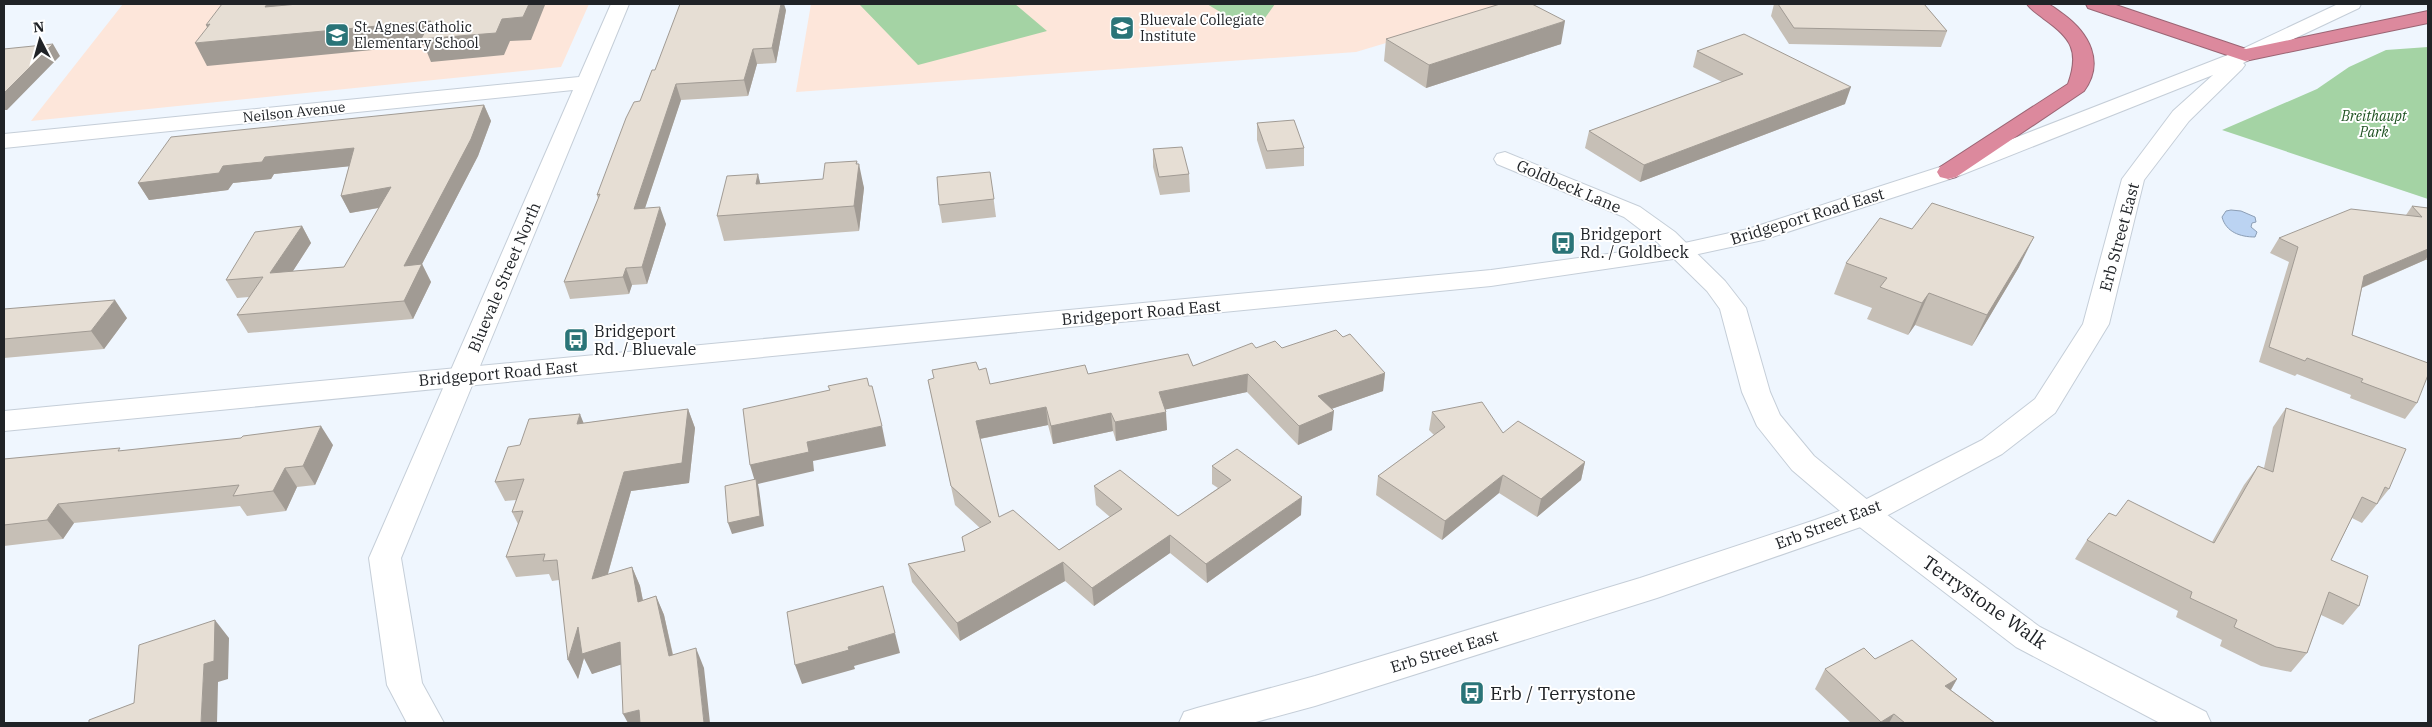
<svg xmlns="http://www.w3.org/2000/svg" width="2432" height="727" font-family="'IBM Plex Serif',serif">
<rect width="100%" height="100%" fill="#eff6fe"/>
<path fill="#fde6da" d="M123,4H589L561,67L31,121Z
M811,4H1516L1356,52L796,92Z"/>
<path fill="#a4d3a4" d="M859,4H1015L1047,31L918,65Z
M1207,4H1275L1262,22L1235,21Z
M2428,47V199L2222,130L2317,89L2349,67L2386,50Z"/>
<path fill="#bbd3f2" stroke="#8c9eb5" d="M2231,210L2241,211L2255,217L2256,222L2252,223L2251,227L2257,232L2255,237C2240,237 2226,232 2222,217L2226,211Z"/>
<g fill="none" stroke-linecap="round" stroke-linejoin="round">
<defs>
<path id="minor" d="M611,4H629L401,558L422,683L444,723H407L387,685L369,558L573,90L4,148V134L579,77Z
M1505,152L1640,207L1675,232L1725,281L1746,308L1770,392L1780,415L1814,456L1875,506L2040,627L2206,712L2211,723H2160L2016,647L1853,522L1792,470L1757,426L1742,392L1720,309L1707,291L1657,242L1624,217L1497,164L1494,159L1497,154Z"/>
<path id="secondary" d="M2338,4H2361L2359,8L2243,63L2245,65L2242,69L2189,121L2144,180L2109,324L2055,413L2002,454L1875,522L1657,598L1315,706L1252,723H1179L1184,712L1197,708L1315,676L1640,578L1815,520L1853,506L1982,440L2035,399L2083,324L2122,179L2173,111L2213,75L1956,177L1763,240L1680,258L1491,286L4,431V411L1491,270L1680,244L1748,229L1940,167L2238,51Z"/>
<path id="motorway" d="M2027,4C2033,4 2041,3 2047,4C2052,5 2058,11 2063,14C2089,33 2105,62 2084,91L1956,177L1948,179L1940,177L1937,172L1940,167L2068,84C2080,51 2071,38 2044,19C2038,14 2031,10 2027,4Z
M2086,4H2113L2246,49L2428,11V23L2245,61L2088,8Z"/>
</defs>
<use href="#minor" stroke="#c5ced8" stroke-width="2"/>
<use href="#secondary" stroke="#c5ced8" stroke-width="2"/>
<use href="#motorway" stroke="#9a6574" stroke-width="2"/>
<use href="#minor" fill="#fff" fill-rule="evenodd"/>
<use href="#secondary" fill="#fff" fill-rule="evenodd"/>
<use href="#motorway" fill="#dc899d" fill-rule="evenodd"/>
</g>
<path fill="#c6bfb6" d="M1774,4H1924L1947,31L1941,47L1789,44L1771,16Z
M786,10L776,63L757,64L748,96L681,100L645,208L666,224L647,284L632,285L629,294L570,299L564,282L598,199L597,195L640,101Z
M1386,39L1561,44L1426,88L1384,61Z
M1697,51L1845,104L1640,182L1585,148L1589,131L1722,82L1693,67Z
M484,105L491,121L478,156L422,264L431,282L413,319L248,333L237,315L249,297L237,298L226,280L302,226L311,243L293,271L344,267L379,208L350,213L341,196L349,166L274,174L271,179L233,183L228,190L149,200L138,183Z
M1257,123L1304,148V166L1266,169L1257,140Z
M1153,149L1189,174L1190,192L1160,195L1153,167Z
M857,164L864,188L859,231L724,241L717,216L758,174L760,184L823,179Z
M990,172L996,217L942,223L939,205Z
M2412,206L2428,208V260H2425L2362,288L2352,335L2417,403L2405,419L2350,398L2351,395L2297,374L2295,376L2259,362L2289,262L2270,253L2279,238L2406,215Z
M1846,263L2019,267L1972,346L1915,325L1908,335L1867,319L1872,308L1834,294Z
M4,309L127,318L104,349L4,358Z
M1343,337L1385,373L1383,391L1331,409L1332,430L1298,445L1247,392L1165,409L1167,430L1116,441L1113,431L1053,444L1048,425L980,439L999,517L1059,550L1110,517L1096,505L1094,486L1178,516L1218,488L1212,484V466L1301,515L1207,583L1170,553L1094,606L1065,581L960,641L912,582L908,564L965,551L962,537L980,528L955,505L928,380L979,370L990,384L1088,374L1193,366L1256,348H1282Z
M2286,408L2389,489L2362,523L2352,518L2331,560L2359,606L2343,625L2321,615L2307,653L2291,672L2261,666L2220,646L2222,640L2176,617L2178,611L2075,559L2087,540L2116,516L2212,542L2244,485L2258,466L2264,468L2273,427Z
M688,409L695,428L689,483L631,491L608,574L632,567L640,586L643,600L656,596L664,615L673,654L704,668L621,664L592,674L584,658L578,679L559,580L552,581L549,574L516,577L506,557L518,524L512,512L516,500L505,501L495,482L520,445L584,423Z
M1432,412L1503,433L1585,462L1581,480L1537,517L1499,493L1442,540L1376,495L1378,476L1434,435L1429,430Z
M333,445L315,485L297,487L286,511L247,516L240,506L74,523L63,539L4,546V459L121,451Z
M1875,659L1957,679L1951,690L1995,723H1851L1815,689L1825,669Z"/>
<path fill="#a19b94" d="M267,4H293L276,29L265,7Z
M529,4H544L545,5L531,40L510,41L504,55L431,62L424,45L207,66L195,43L214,41L206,25L431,21L502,19Z
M781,4H784L786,10L776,63L772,48Z
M1565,21L1561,44L1426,88L1429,65Z
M53,44L60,56L7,110H4V93Z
M753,49L757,64L748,96L744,80Z
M676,84L681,100L639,226L634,209Z
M1851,87L1845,104L1640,182L1644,165Z
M484,105L491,121L478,156L422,264L431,282L413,319L404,301V266Z
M354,148L362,165L274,174L271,179L233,183L228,190L149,200L138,183L265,157Z
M857,161L858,169L859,164L864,188L859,231L854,206Z
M758,174L764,199L756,184Z
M391,187L399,204L350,213L341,196Z
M660,207L666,224L647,284L642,267Z
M302,226L311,243L280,291L270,273Z
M2034,237L2019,267L1972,346L1987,315Z
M2428,249V256L2425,260L2354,291L2364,276Z
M626,268L632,285L629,294L623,277Z
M1929,293L1915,325L1908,335L1922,303Z
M115,300L127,318L104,349L91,331Z
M1385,373L1383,391L1317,414L1318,396Z
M1248,374L1247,392L1159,411V392Z
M1046,407L1048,425L979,439L976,421Z
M688,409L695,428L689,483L631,491L601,598L592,579L624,472Z
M1334,411L1332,430L1298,445L1299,426Z
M1166,412L1167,430L1116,441L1115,422Z
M1111,413L1113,431L1053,444L1051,426Z
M580,414L588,434L577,424Z
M321,426L333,445L315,485L303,466Z
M882,426L886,446L813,461L814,471L758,484L759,489L764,526L732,534L728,523L756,485L750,465L807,442Z
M1585,462L1581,480L1537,517L1541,499Z
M285,468L297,487L286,511L273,491Z
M1503,475L1499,493L1442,540L1445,521Z
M1302,497L1301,515L1207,583L1206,564Z
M58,504L74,523L63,539L47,520Z
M1170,535V553L1094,606L1092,588Z
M1063,562L1065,581L960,641L957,623Z
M632,567L640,586L647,622L638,602Z
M656,596L664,615L677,675L669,656Z
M215,620L229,638L228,679L218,682L217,723H201L204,664Z
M578,627L620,642L629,662L592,674L584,658L578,679L568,660Z
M895,633L900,653L854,666L855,669L802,684L795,665L848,647Z
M696,648L704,668L710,723H704Z
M1957,679L1946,698L1945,686Z
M639,710L645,723H628L623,714Z
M1894,714L1889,723H1880L1881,722Z"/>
<path fill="#e6ded4" stroke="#a19b94" d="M222,4H267L265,7L298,4H529L523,17L502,19L496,33L421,39L431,21L195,43L210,24L206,25Z
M680,4H781L772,48L753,49L744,80L676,84L634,209L660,207L642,267L626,268L623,277L564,282L600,194L597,195L626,118L634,102L640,101L652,70H655Z
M1500,4H1532L1565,21L1429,65L1386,39Z
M1778,4H1924L1947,31L1794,28Z
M1744,34L1851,87L1644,165L1589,131L1743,74L1697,51Z
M53,44L4,93V49Z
M484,105L471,139L404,266L422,264L404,301L237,315L263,277L226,280L255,232L302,226L270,273L344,267L391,187L341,196L354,148L265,157L262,162L223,166L219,173L138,183L171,137Z
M1294,120L1304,148L1267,151L1257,123Z
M1182,147L1189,174L1159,177L1153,149Z
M857,161L856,164H859L854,206L717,216L727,176L758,174L756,184L823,179L825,163Z
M990,172L994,199L939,205L937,177Z
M1932,203L2034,237L1987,315L1929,293L1922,303L1880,287L1887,278L1846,263L1880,218L1912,229Z
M2412,206L2428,208V249L2364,276L2352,335L2428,363V375L2417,403L2361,382L2363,379L2307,358L2305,361L2269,347L2298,247L2279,238L2351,209L2422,217Z
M115,300L91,331L4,339V309Z
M1336,330L1343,337L1350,334L1385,373L1318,396L1334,411L1299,426L1248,374L1159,392L1166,412L1115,422L1111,413L1051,426L1046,407L976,421L999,517L1013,510L1059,550L1122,509L1094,486L1120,470L1178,516L1231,480L1212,466L1237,449L1302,497L1206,564L1170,535L1092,588L1063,562L957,623L908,564L965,551L962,537L991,522L951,486L928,380L934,378L932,370L976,362L979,370L986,368L990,384L1085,365L1088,374L1188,354L1193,366L1252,343L1256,348L1275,341L1282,348Z
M867,378L869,386H872L882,426L807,442L809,452L750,465L743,409L830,390L828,386Z
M1482,402L1503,433L1518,421L1585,462L1541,499L1503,475L1445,521L1378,476L1445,427L1432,412Z
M2286,408L2406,449L2389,489L2385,487L2377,504L2362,497L2331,560L2368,576L2359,606L2329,592L2307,653L2276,647L2234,627L2237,620L2190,598L2192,592L2087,540L2109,513L2116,516L2128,500L2214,543L2258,466L2273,472Z
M688,409L682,463L624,472L592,579L632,567L638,602L656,596L669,656L696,648L704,723H640L639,710L623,714L620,642L582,654L578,627L568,660L557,560L543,561L545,554L506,557L523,511L512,512L524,479L495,482L508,447L520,445L529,419L580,414L577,424Z
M321,426L303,466L285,468L273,491L233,496L239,485L58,504L47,520L4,525V459L120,448L118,451L241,438L243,436Z
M756,479L760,516L728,523L725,486Z
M883,586L895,633L848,647L849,650L795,665L787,612Z
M215,620L214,661L204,664L201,723H89V720L134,703L139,645Z
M1912,640L1957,679L1945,686L1995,723H1905L1894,714L1881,722L1825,669L1864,648L1875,659Z"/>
<defs>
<symbol id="school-square" viewBox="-11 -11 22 22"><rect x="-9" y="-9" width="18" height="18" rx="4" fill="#2a7478" stroke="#fff"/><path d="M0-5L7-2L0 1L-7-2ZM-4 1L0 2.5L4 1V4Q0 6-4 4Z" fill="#fff"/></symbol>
<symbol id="bus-square" viewBox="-11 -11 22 22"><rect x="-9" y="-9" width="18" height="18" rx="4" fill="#2a7478" stroke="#fff"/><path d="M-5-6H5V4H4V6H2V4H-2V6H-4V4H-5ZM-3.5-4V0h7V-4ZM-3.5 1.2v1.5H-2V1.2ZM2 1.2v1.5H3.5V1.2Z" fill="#fff"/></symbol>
</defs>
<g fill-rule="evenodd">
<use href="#school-square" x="1108" y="14" width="28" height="28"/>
<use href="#school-square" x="323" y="21" width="28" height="28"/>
<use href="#bus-square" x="1549" y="229" width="28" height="28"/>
<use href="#bus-square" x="562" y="326" width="28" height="28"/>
<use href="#bus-square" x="1458" y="679" width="28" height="28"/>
</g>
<g text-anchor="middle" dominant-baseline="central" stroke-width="4" stroke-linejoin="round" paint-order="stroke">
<g font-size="14" fill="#202327" stroke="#fff" text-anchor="start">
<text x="1140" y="20">Bluevale Collegiate<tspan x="1140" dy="16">Institute</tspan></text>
<text x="354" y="27">St. Agnes Catholic<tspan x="354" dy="16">Elementary School</tspan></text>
</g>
<g font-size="14" fill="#202327" stroke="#fff">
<text transform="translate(294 112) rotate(-6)">Neilson Avenue</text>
</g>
<g font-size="14" font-style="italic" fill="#1d5020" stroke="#fff">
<text x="2374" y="116">Breithaupt<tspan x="2374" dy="16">Park</tspan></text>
</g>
<g font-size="16" fill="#202327" stroke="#fff">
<text transform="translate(1569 186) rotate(23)">Goldbeck Lane</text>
<text transform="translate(1807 216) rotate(-17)">Bridgeport Road East</text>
<text transform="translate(2119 237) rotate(-75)">Erb Street East</text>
<text transform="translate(504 277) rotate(-67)">Bluevale Street North</text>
<text transform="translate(1141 312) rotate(-5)">Bridgeport Road East</text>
<text transform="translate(498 373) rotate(-5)">Bridgeport Road East</text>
<text transform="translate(1828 524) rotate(-21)">Erb Street East</text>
<text transform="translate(1444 651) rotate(-17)">Erb Street East</text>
</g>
<g font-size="16" fill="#202327" stroke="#fff" text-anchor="start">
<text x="1580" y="234">Bridgeport<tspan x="1580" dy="18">Rd. / Goldbeck</tspan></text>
<text x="594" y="331">Bridgeport<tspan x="594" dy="18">Rd. / Bluevale</tspan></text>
</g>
<g font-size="19" fill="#202327" stroke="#fff">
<text transform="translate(1985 602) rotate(35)">Terrystone Walk</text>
</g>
<g font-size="19" fill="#202327" stroke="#fff" text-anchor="start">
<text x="1490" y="693">Erb / Terrystone</text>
</g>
</g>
<rect width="2432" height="727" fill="none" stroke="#202327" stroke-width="10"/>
<g transform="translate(40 40) rotate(354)" stroke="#ffffff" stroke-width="4" paint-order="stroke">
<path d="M0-4L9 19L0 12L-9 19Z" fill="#202327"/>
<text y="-8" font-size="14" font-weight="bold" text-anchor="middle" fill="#202327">N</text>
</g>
</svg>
